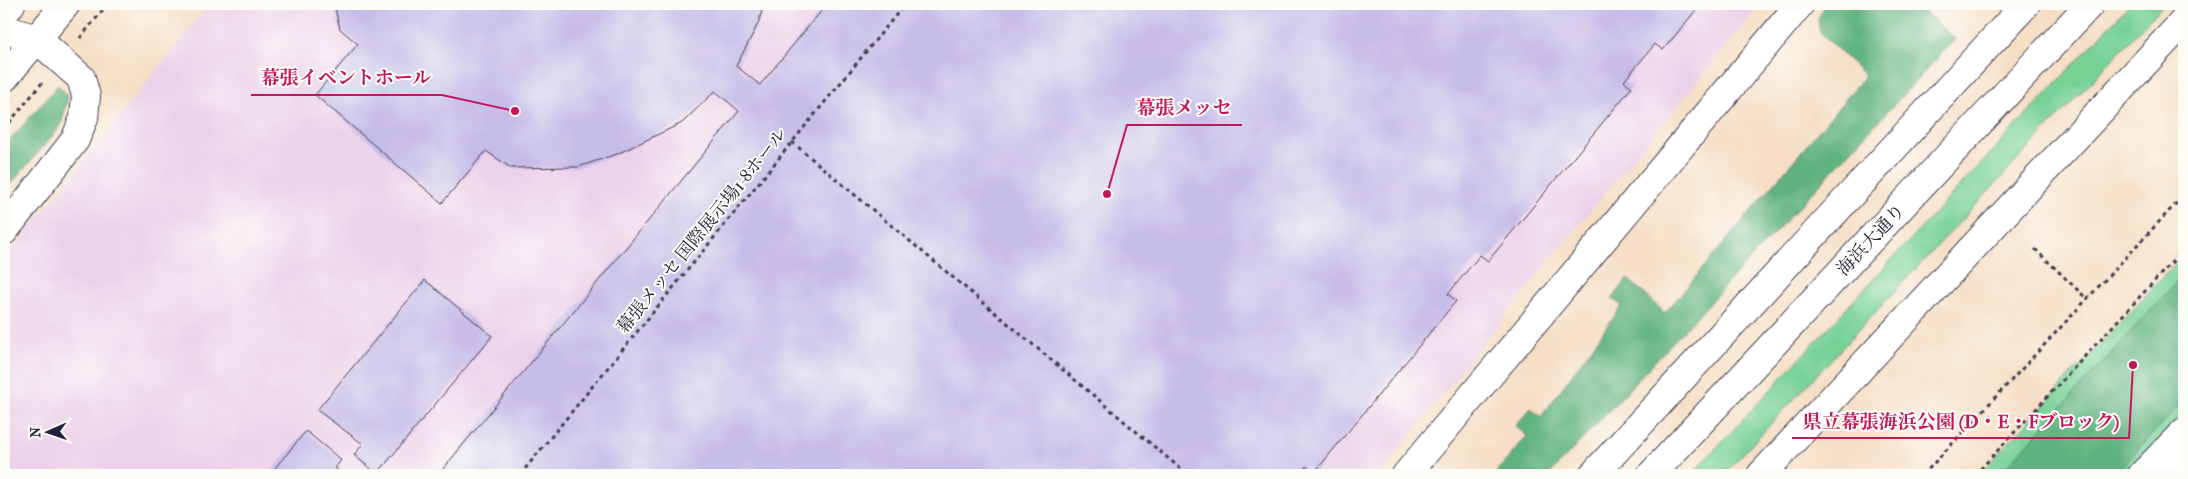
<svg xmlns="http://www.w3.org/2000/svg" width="2188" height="479" font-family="'IM FELL French Canon','Noto Serif JP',serif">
<rect width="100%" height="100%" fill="#fdfcf7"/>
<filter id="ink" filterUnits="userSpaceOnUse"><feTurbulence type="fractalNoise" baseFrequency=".02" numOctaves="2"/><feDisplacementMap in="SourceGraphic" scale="10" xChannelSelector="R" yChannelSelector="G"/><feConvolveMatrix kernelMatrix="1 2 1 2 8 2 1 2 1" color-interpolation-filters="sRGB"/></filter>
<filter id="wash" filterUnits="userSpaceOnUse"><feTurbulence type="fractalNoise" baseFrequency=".0096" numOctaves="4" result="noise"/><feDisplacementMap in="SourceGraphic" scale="20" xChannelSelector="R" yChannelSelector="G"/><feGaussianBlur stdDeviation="1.12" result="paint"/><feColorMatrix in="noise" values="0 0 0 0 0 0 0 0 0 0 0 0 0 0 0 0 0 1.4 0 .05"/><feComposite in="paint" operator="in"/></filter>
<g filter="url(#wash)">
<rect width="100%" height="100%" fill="#f6dfc6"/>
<path fill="#ecd1ea" d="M210,4H1761L1549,261L1379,475H4V260Z"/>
<path fill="#77d197" stroke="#4c7a69" d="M2130,4H2164L1723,475H1691Z
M2184,254V475H1979Z"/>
<path fill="#61b380" stroke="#426a5e" d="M1825,4H1915L1955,39L1549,475H1494L1527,436L1515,426L1531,408L1541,417L1622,306L1612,299L1628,279L1665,313L1865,76L1820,32L1818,19Z
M58,85L68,96L61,126L4,192V147Z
M2184,274V400L2114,475H1999Z"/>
<g id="blocks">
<path fill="#c6bce8" d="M334,4H764L758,24L736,66L760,85L827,4H1701L1663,50L1655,44L1624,81L1632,87L1488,261L1480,255L1448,294L1456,301L1314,473L1306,466L1298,475H438L739,111L715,91L682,123L617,154L578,167L511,168L486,151L442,203L315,95L358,44L340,29Z
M425,280L492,336L377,474L354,455L363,444L317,410Z
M306,431L341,460L335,468L344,475H269Z"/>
</g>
</g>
<g filter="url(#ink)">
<use href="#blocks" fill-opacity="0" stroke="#423e50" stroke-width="1"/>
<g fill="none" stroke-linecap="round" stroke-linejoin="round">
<defs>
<path id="minor" d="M4,13L11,4
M4,29L37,39L81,78L86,96L84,118L75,140L4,231
M4,78L66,4
M2164,452L2184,471
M1406,475L1800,4
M1593,475L2026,4
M1651,475L2090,4
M1761,475L2184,21
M2142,475L2184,432"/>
</defs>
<use href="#minor" stroke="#423e50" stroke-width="30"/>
<path stroke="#423e50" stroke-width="3" stroke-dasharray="4 4" stroke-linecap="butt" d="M80,38L108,4
M4,129L42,83
M792,142L1188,475
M2035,249L2087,299
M520,475L905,4
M1923,475L2184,195
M1975,475L2184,249"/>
<use href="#minor" stroke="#fff" stroke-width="28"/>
</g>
</g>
<g text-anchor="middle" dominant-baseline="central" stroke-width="4" stroke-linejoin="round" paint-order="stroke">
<g font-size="18" fill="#22223b" stroke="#fdfcf7">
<text transform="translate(702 231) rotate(-51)">幕張メッセ 国際展示場1-8ホール</text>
<text transform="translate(1871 240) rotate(-47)">海浜大通り</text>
</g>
</g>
<path fill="none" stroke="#c2185b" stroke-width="2" d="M515 111L442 95H251M1107 194L1127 125H1242M2133 365L2129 438H1792"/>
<g fill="#c2185b" stroke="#fdfcf7" stroke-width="2">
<circle cx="515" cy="111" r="5"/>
<circle cx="1107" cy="194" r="5"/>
<circle cx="2133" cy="365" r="5"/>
</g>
<g font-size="19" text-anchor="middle" font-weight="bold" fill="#c2185b" stroke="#fdfcf7" stroke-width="4" stroke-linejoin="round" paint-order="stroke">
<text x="346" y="84">幕張イベントホール</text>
<text x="1184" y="114">幕張メッセ</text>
<text x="1961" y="428">県立幕張海浜公園 (D・E・Fブロック)</text>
</g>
<rect width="2188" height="479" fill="none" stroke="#fdfcf7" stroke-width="20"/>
<g transform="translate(48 432) rotate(268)" stroke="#fdfcf7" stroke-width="4" paint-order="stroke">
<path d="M0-4L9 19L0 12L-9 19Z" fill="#22223b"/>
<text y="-8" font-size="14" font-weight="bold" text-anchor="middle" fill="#22223b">N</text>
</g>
</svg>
